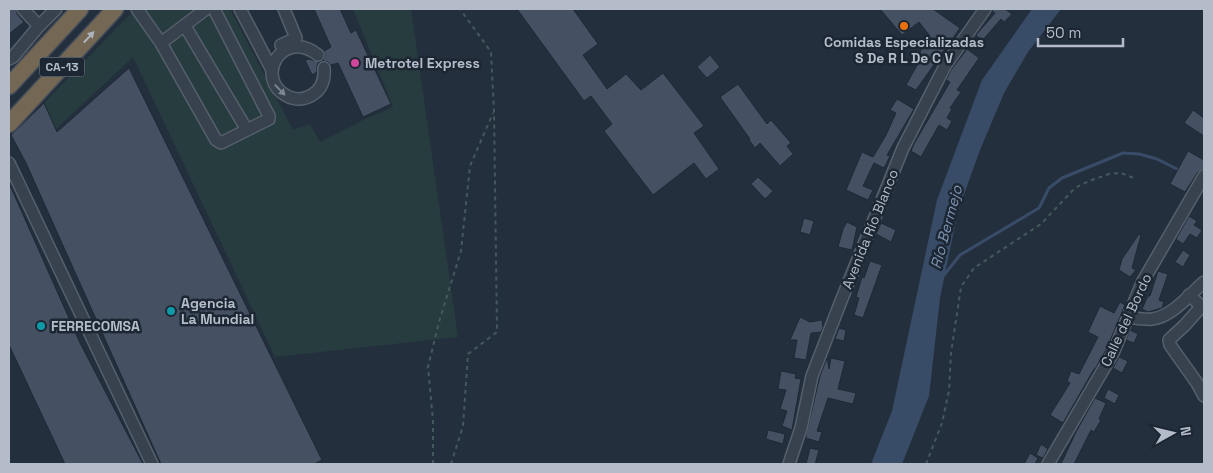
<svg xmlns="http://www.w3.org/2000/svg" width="1213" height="473" font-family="'Space Grotesk',sans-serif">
<rect width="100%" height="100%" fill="#242f3e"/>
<path fill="#263c3f" d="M135,9H230L293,130L310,124L320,142L365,119L393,107L353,9H411L458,337L275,357L133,57L56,129L44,103Z"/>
<path fill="#394c67" d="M1032,9H1061L1028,52L1004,93L980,150L958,211L940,298L929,396L902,464H871L892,411L937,200L982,80Z"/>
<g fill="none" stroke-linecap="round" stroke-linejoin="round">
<path stroke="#394c67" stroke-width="3" d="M944,275L960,255L1039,208L1049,188L1062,178L1123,153L1139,154L1157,159L1181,171"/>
</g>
<path fill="#455162" stroke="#1f2835" d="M9,9H16L17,14L24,22L9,34Z
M314,9H340L351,33L356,30L391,104L363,117L338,63L331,65L328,62L323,61L325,55L324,51L331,47Z
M517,9H573L598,44L583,55L607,89L626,74L641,90L663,73L704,126L694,133L719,169L706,179L694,163L653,195L604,131L612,124L591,96L584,101Z
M880,9H933L960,28L916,90L906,85L920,60L916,58L930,36L919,22L902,35Z
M992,9H1005L1012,14L1004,22L1001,19L982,41L976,35L995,13L992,11Z
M967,49L979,58L957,90L961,92L950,108L952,109L947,118L952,121L947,130L939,125L921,157L911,151L915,142L950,82L946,80L951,70Z
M710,55L720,67L707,78L697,67Z
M309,59L319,62L317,65V72L312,75L305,60Z
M129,68L322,460L314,464H161L26,163L11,135L44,103L57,132Z
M738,84L767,124L771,120L791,143L787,146L793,154L780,166L760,143L755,148L749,140L750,139L720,97Z
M897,99L914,109L887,155L890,156L884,168L874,163L863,186L873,190L868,200L846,190L862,152L873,157L886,135L896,113L890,110Z
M1193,110L1204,118V136L1184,123Z
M1188,151L1204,160V169L1198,172L1185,192L1170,184Z
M758,177L773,191L765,199L751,184Z
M9,183L80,343L143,464H65L9,345Z
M1189,216L1197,221L1194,225L1202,230L1197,238L1190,234L1183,244L1176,239Z
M804,218L814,221L810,235L800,232Z
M847,222L857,227L852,250L838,247L843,229Z
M881,223L896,230L891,242L876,234Z
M1139,234L1141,235L1132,268L1136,270L1130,277L1119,270L1122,259Z
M1183,250L1190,255L1183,267L1175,262Z
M870,261L882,265L863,318L854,315L859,298L856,297L862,277L864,278Z
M1158,271L1168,274L1159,300L1164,302L1162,308L1148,312L1142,309L1148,296H1150Z
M1120,302L1125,305L1106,350L1095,369H1094L1063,423L1050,415L1070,383L1067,381L1071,371L1079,374L1098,337L1088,332L1100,306L1114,313Z
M800,317L810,322L822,320L823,328L821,332L811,333L806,360L794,358L797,340H790Z
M839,328L846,330L844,341L835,339Z
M1130,330L1138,334L1134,343L1126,340Z
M1119,357L1128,361L1122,373L1113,368Z
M827,358L829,369L831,358L845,361L838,389L856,393L853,404L828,398L817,431L822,432L819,442L806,438V435L820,376Z
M781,371L796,374L795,378L801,379L792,430L782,426L787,411L780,409L786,390L778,389Z
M1108,389L1119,395L1115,404L1104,398Z
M1095,398L1106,403L1099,419L1101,420L1094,432L1091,430L1074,464H1061L1076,432Z
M768,430L785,434L783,444L766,439Z
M1041,444L1048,449L1043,458L1036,455Z
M810,448L819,450L815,464H806Z
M1030,453L1038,458L1035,464H1024Z"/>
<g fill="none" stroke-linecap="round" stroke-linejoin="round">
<defs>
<path id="minor" d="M23,9L39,26
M137,9L161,43L216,140L221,143L269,119V116L214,9
M240,9L272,70
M185,26L247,130
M161,43L206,9
M281,45L296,38L284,9
M318,55C283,27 253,78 287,96C295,100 304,100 312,95C322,89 325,79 324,68
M9,59L13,57L39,26L56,9
M9,163L152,464
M1189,295L1200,305V308L1185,325L1172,337L1169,340L1170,345L1197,383L1204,396
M1128,317C1136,318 1145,320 1152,319C1172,317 1190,294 1204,282
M789,464L801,428L812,376L841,301L903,148L945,66L985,9
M1048,464L1113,353L1143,281L1204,176"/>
<path id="highway" d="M9,86L80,9
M9,124L115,9"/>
</defs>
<use href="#minor" stroke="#565f6c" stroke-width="14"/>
<use href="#highway" stroke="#434c59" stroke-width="19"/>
<path stroke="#44595c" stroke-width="2" stroke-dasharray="4 4" stroke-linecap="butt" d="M433,464V421L428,367L439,322L461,251L470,166L493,113
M451,464L463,426L468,354L497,332L494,111L491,52L460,9
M926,464L942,423L949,391L951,353L961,287L974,268L1041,224L1075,188L1089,181L1109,174L1121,173L1136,179"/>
<use href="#minor" stroke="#38414e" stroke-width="11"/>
<use href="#highway" stroke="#746855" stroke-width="16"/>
</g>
<defs><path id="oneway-solid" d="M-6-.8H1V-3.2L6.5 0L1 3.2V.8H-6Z" transform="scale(1.25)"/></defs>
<use fill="#aeb4bd" href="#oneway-solid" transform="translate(89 37) rotate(-47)"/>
<use fill="#7c8592" href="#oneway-solid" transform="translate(280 90) rotate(46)"/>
<circle fill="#e8710a" stroke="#1d2633" stroke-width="2" cx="904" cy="26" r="5"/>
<circle fill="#d1479c" stroke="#1d2633" stroke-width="2" cx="355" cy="63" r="5"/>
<g fill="#0f9aa8" stroke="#1d2633" stroke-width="2">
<circle cx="171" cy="311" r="5"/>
<circle cx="41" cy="326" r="5"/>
</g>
<g text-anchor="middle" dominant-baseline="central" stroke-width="5" stroke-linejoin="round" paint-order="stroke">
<rect fill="#1d2633" stroke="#878f9c" stroke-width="1" x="39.5" y="57.5" width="45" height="19" rx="4"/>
<g font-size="12" font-weight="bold" fill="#b4bcc9">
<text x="62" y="67">CA-13</text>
</g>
<g font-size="14" font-weight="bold" fill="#b4bcc9" stroke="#1d2633" text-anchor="start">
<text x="904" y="42" text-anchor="middle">Comidas Especializadas<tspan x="904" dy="16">S De R L De C V</tspan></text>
<text x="365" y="63">Metrotel Express</text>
<text x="181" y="303">Agencia<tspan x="181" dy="16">La Mundial</tspan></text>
<text x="51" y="326">FERRECOMSA</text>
</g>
<g font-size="14" fill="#b4bcc9" stroke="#1d2633">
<text transform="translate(870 229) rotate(-68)">Avenida Río Blanco</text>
<text transform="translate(1126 320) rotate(-65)">Calle del Bordo</text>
</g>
<g font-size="15" font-style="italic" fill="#7c92b1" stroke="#1d2633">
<text transform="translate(946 227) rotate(-75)">Río Bermejo</text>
</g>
</g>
<rect width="1213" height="473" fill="none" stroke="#b4bcc9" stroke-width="20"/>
<g transform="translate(1173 433) rotate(82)" stroke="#1d2633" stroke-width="4" paint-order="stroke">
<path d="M0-4L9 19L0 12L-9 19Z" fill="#b4bcc9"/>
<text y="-8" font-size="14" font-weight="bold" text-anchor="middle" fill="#b4bcc9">N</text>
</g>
<path d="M1038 38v8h85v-8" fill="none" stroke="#b4bcc9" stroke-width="2.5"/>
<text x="1046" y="38" font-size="15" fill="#b4bcc9" stroke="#1d2633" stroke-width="4" paint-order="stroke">50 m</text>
</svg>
